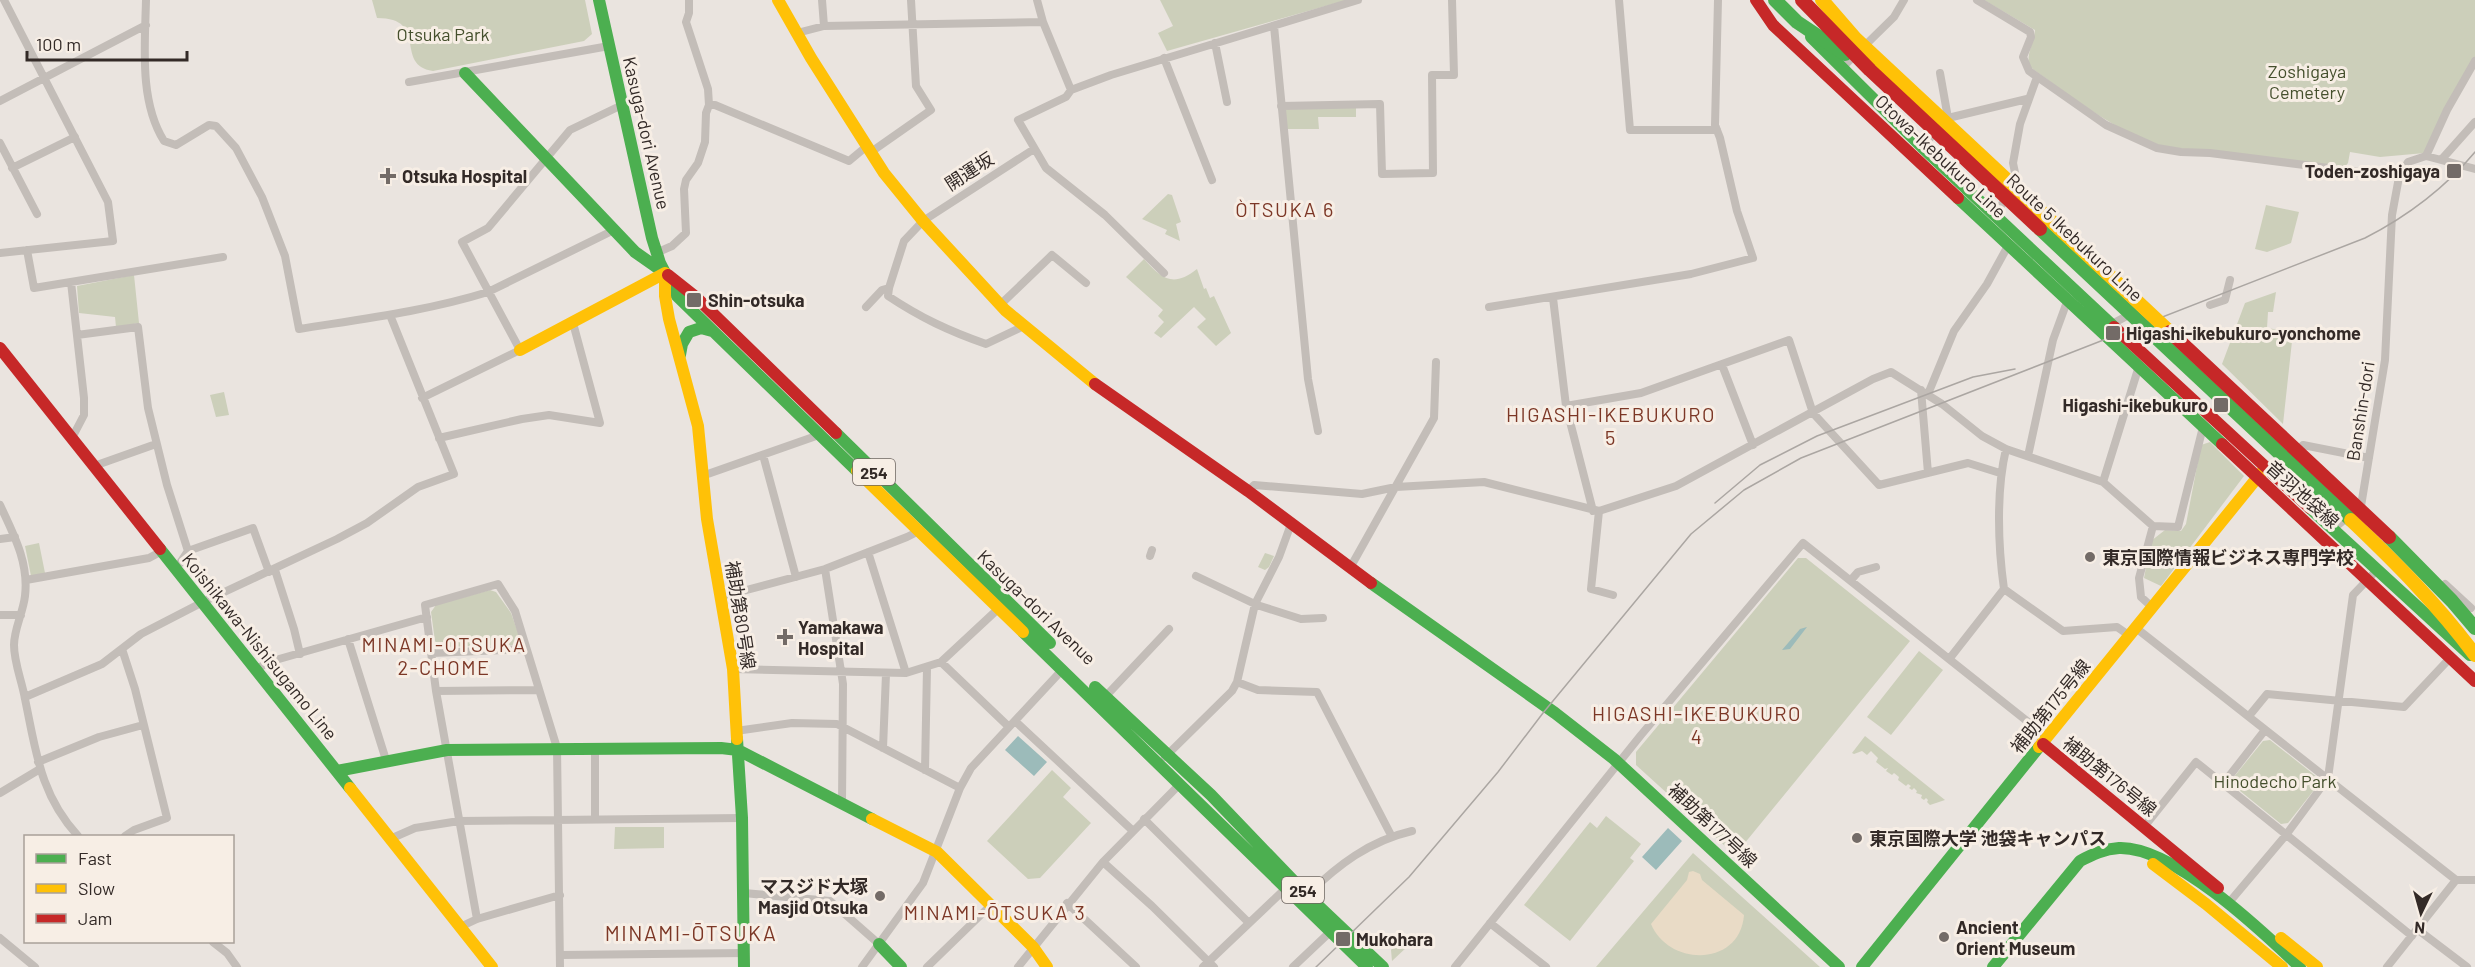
<svg xmlns="http://www.w3.org/2000/svg" width="2475" height="967" font-family="Barlow,'Noto Sans JP',sans-serif">
<rect width="100%" height="100%" fill="#eae4df"/>
<path fill="#cccfba" d="M372,0H585L592,34L584,41L433,71C393,65 430,18 377,18Z
M1160,0H1347L1167,51L1158,33L1173,26Z
M1984,0H2475V60L2425,153L2380,157L2350,152L2348,163L2344,168L2184,150C2175,148 2165,148 2156,145C2111,128 2070,95 2030,67C2025,56 2034,42 2035,30Z
M1356,105V117H1318L1319,129H1283L1281,107Z
M1168,194L1172,195L1181,222L1176,224L1180,241L1165,234L1167,230L1142,219Z
M2266,205L2299,212L2291,243L2267,252L2255,249Z
M1144,259C1162,279 1173,288 1197,269L1204,289L1206,288L1210,298L1214,296L1231,333L1216,346L1197,327L1206,319L1194,307L1161,338L1154,333L1164,322L1158,316L1163,310L1126,277Z
M134,275L139,323L116,327L115,317L79,313L77,286Z
M2276,292L2273,312H2268L2267,328L2293,332L2283,424L2222,364L2245,303Z
M224,392L229,415L216,417L210,395Z
M2210,442L2244,476L2161,586L2144,578L2151,541L2165,530L2181,531L2186,524L2201,445Z
M39,543L45,573L31,576L25,546Z
M1265,553L1274,556L1269,567L1265,570L1258,567Z
M1798,558H1806L1910,641L1735,855L1636,765V752Z
M490,590L496,592L511,613L520,638L514,645L440,647L435,641L431,612L436,605Z
M1919,651L1943,670L1891,735L1867,717Z
M1865,736L1945,800L1930,805L1927,802L1928,800L1926,798L1924,800L1921,798L1922,795L1916,793L1917,791L1914,788L1912,790L1909,788L1911,786L1908,784L1906,786L1898,780L1899,777L1894,773L1892,775L1886,771L1888,768L1885,769L1876,762L1878,758L1871,751L1867,755L1862,751L1854,754L1852,753Z
M2270,740L2317,777L2318,785L2288,823L2281,824L2234,786L2233,778L2263,741Z
M1052,770L1071,788L1063,797L1091,823L1040,878L1028,879L987,841Z
M1606,816L1641,844L1630,858L1634,861L1570,941L1524,905L1590,822L1597,828Z
M615,827H664V848L614,849Z
M1693,853L1820,967H1596Z
M1401,936L1408,946L1392,961L1391,950Z"/>
<path fill="#e9dbc6" d="M1693,871L1700,874L1702,880L1744,915C1740,967 1669,967 1651,924L1687,880L1689,872Z"/>
<path fill="#9cbbba" d="M1807,627L1790,649L1782,650L1800,629Z
M1018,736L1047,762L1034,776L1005,750Z
M1668,828L1682,841L1656,870L1642,857Z"/>
<g fill="none" stroke-linecap="round" stroke-linejoin="round">
<path stroke="#c3bdb8" stroke-width="8" d="M146,0C145,45 139,101 164,141L176,145L209,125L216,126L236,148L262,197L285,256L299,329C362,319 427,311 488,292L614,230
M822,0L824,26
M1037,0L1043,22L1071,90
M1619,0L1630,130H1717
M1977,0L2030,32L2031,37L2023,57L2029,71L2106,125L2157,148L2181,152L2210,153L2399,177L2408,162L2426,156L2475,169
M1274,26L1308,379L1318,431
M797,33L824,26L1043,22
M1215,43L1227,102
M1164,58L1212,180
M1842,68L1894,17L1904,0
M1940,73L1948,118
M409,82L609,46
M0,101L146,25
M709,105H715L849,161L867,146
M1281,106L1380,104L1382,174L1433,173L1432,75H1454L1452,0
M0,143L37,214
M1922,147L1948,118L2027,99
M871,152L931,110L916,86L911,0
M2426,156L2447,110L2475,61
M2442,159L2475,122
M12,168L75,137
M1993,214L2018,187L2013,163L2020,124L2037,77
M27,250L34,288L223,257
M0,253L113,241L108,202L4,0
M656,253L672,246L686,233L684,189L686,180L698,163L705,142L706,113L709,105L708,89L686,22L689,13V0
M1164,273L1105,215L1046,168L1018,120L1066,97L1071,90L1111,75L1358,0
M71,282L84,398V415L72,438
M1553,298L1566,406L1593,511
M1000,305L1052,255L1086,283
M2210,305L2225,300L2230,280
M866,307L882,290L889,288
M1489,307L1691,274L1753,258L1737,211L1720,138L1715,125L1718,0
M2112,324L2125,317L2130,309
M1024,326L986,344C949,331 921,318 888,296L889,288L904,241L923,221L1034,149
M77,335L138,327L148,408L167,485L188,551L176,569
M1722,365L1753,445
M1921,390L1928,473
M1928,394L1954,331L1987,284L2009,244
M422,398L520,350L462,242L488,228L570,130L622,105
M1566,406L1641,393L1789,340L1813,413L1879,485L1968,463L2000,473
M439,438L522,419L549,415L600,423L573,323
M763,455L796,577
M2028,456L2053,340L2068,299
M94,466L156,444
M2275,475L2303,445L2369,458
M702,476L819,435
M2103,482L2139,366
M1248,491L1254,485L1362,494L1396,487L1484,482L1599,511L1676,486L1873,379L1891,372L1942,404L1982,436L2006,449L2103,482L2153,526L2178,527L2203,427
M0,505C14,535 29,563 25,596C23,613 14,629 14,645C14,663 22,681 25,699C36,751 40,795 78,836
M1599,511L1591,589L1613,595
M2332,530L2361,506L2385,360L2392,215L2399,177
M0,539L15,537
M188,551L253,528L269,572
M868,552L906,673
M1150,556L1152,550
M1350,568L1434,418L1436,362
M825,569L843,684L842,803
M275,570L294,629L300,654
M1196,576L1257,605L1301,619L1323,618
M26,580L149,558L162,551
M1851,580L1858,572L1876,567
M2445,584L2471,608
M2004,589C1998,546 1996,491 2006,449
M720,597L825,569L907,537L921,530
M2152,607L2141,597L2139,578L2153,526
M0,615H21
M2136,628L2456,880H2475
M348,639L386,760
M122,649L135,689L167,818L134,830L125,836
M432,653L526,649
M1950,658L2004,589L2063,631L2117,627L2130,636
M941,662L1009,727
M256,669L272,661L427,617
M733,669L906,673L941,662L998,609
M1237,682L1258,690L1317,692L1392,837
M436,691L538,690
M25,697L102,664L141,634L203,602L337,539L367,523L418,487L454,474L390,315
M1105,697L1169,629
M2249,716L2267,694L2404,707L2451,657
M1015,721L1132,830
M736,731L792,723L837,724L960,788
M595,748V819
M883,748L886,674
M1165,757L1232,691L1237,682L1255,604L1279,557L1291,524
M38,762L99,737L143,725
M925,770L927,668
M2223,784L2265,730
M0,793L40,769
M1144,819L1249,923
M2144,827L2196,762L2412,936
M390,839L415,828L459,821L742,818
M1103,862L1152,906L1214,967
M744,893L830,901L879,944
M1307,895C1338,865 1369,841 1412,831
M2232,899L2286,835L2328,778L2353,595L2376,571
M1067,903L1136,967
M477,919L436,691L425,605L498,584L515,611L557,748L560,967
M1490,923L1546,967
M460,927L477,919L560,895
M2417,929L2467,967
M0,938L35,967
M213,942L227,953L237,967
M561,955L745,953
M862,967L923,883L960,788L971,768L1063,669
M927,967L991,905
M1018,967L1103,862L1179,785
M1203,967L1285,889
M1293,967L1330,932
M1455,967L1641,735L1803,543L2037,729L2043,744
M2387,967L2456,880"/>
<path stroke="#4caf50" stroke-width="12" d="M599,0L652,238L660,263L677,296L857,471
M1811,37L1922,147L2114,327
M465,73L635,252L665,273
M1958,198L2222,444
M680,355L682,344L689,332L701,328L712,331
M836,433L1050,643
M2310,508L2470,655
M160,549L350,788
M1371,583L1555,713L1614,759L1839,967
M1023,632L1367,967
M1095,687L1211,795L1307,895L1383,967
M737,739L742,818L744,967
M337,771L447,750L721,748L738,750L872,819
M879,944L901,967
M1862,967L2039,747
M1993,967L2080,861C2093,854 2104,849 2119,848C2173,846 2262,931 2300,967"/>
<path stroke="#ffc107" stroke-width="12" d="M778,0L811,58L884,173L923,221L1005,310L1095,384
M665,274V296L669,319L698,426L707,519L733,669L737,739
M520,350L665,273
M857,471L1023,632
M2039,747L2261,473
M350,788L492,967
M872,819L937,852L1033,947L1047,967
M2153,864L2206,904L2282,967
M2281,938L2317,967"/>
<path stroke="#c62828" stroke-width="12" d="M1756,0L1773,25L1958,198
M668,275L697,298L836,433
M2114,327L2310,508
M0,348L160,549
M1095,384L1248,491L1371,583
M2222,444L2475,681
M2043,744L2218,888"/>
<path stroke="#aba6a2" stroke-width="1.5" d="M1715,503L1760,465L1817,436L1973,377L2015,369
M1316,967L1409,877L1498,772L1543,713L1691,534L1744,490L1801,458L2365,238C2408,216 2444,189 2475,152"/>
<path stroke="#4caf50" stroke-width="14" d="M1775,0L1797,22L1845,54
M2040,229L2351,520
M2389,537L2452,601L2475,628"/>
<path stroke="#ffc107" stroke-width="14" d="M1822,0L1855,38L2170,332
M2351,520C2396,563 2438,605 2475,655"/>
<path stroke="#c62828" stroke-width="14" d="M1802,0L1870,70L2040,229
M2170,332L2389,537"/>
</g>
<g fill="#736b67" stroke="#f7eee5" stroke-width="2">
<rect x="2446" y="163" width="16" height="16" rx="3"/>
<path d="M385 167h6v6h6v6h-6v6h-6v-6h-6v-6h6z"/>
<rect x="686" y="292" width="16" height="16" rx="3"/>
<rect x="2105" y="325" width="16" height="16" rx="3"/>
<rect x="2213" y="397" width="16" height="16" rx="3"/>
<circle cx="2090" cy="557" r="6"/>
<path d="M782 628h6v6h6v6h-6v6h-6v-6h-6v-6h6z"/>
<circle cx="1857" cy="838" r="6"/>
<circle cx="880" cy="896" r="6"/>
<circle cx="1944" cy="937" r="6"/>
<rect x="1335" y="931" width="16" height="16" rx="3"/>
</g>
<g text-anchor="middle" dominant-baseline="central" stroke-width="6" stroke-linejoin="round" paint-order="stroke">
<g fill="#f7eee5" stroke="#6e6560" stroke-width="1.5">
<rect x="853" y="459" width="42" height="26" rx="4.5"/>
<rect x="1282" y="877" width="42" height="26" rx="4.5"/>
</g>
<g font-size="16" font-weight="bold" fill="#332a27">
<text x="874" y="472">254</text>
<text x="1303" y="890">254</text>
</g>
<g font-size="18" fill="#444f2c" stroke="#f7eee5">
<text x="443" y="34">Otsuka Park</text>
<text x="2307" y="71">Zoshigaya<tspan x="2307" dy="21">Cemetery</tspan></text>
<text x="2275" y="781">Hinodecho Park</text>
</g>
<g font-size="18" fill="#332a27" stroke="#f7eee5">
<text transform="translate(647 133) rotate(77)">Kasuga-dori Avenue</text>
<text transform="translate(1941 156) rotate(43)">Otowa-Ikebukuro Line</text>
<text transform="translate(969 171) rotate(-33)">開運坂</text>
<text transform="translate(2075 237) rotate(43)">Route 5 Ikebukuro Line</text>
<text transform="translate(2360 411) rotate(-81)">Banshin-dori</text>
<text transform="translate(2303 494) rotate(42)">音羽池袋線</text>
<text transform="translate(1037 607) rotate(44)">Kasuga-dori Avenue</text>
<text transform="translate(741 615) rotate(81)">補助第80号線</text>
<text transform="translate(260 646) rotate(51)">Koishikawa-Nishisugamo Line</text>
<text transform="translate(2050 706) rotate(-51)">補助第175号線</text>
<text transform="translate(2110 776) rotate(39)">補助第176号線</text>
<text transform="translate(1713 825) rotate(43)">補助第177号線</text>
</g>
<g font-size="18" font-weight="bold" fill="#332a27" stroke="#f7eee5" text-anchor="start">
<text x="2440" y="171" text-anchor="end">Toden-zoshigaya</text>
<text x="402" y="176">Otsuka Hospital</text>
<text x="708" y="300">Shin-otsuka</text>
<text x="2126" y="333">Higashi-ikebukuro-yonchome</text>
<text x="2208" y="405" text-anchor="end">Higashi-ikebukuro</text>
<text x="2102" y="557">東京国際情報ビジネス専門学校</text>
<text x="798" y="627">Yamakawa<tspan x="798" dy="21">Hospital</tspan></text>
<text x="1869" y="838">東京国際大学 池袋キャンパス</text>
<text x="868" y="886" text-anchor="end">マスジド大塚<tspan x="868" dy="21">Masjid Otsuka</tspan></text>
<text x="1956" y="927">Ancient<tspan x="1956" dy="21">Orient Museum</tspan></text>
<text x="1356" y="939">Mukohara</text>
</g>
<g font-size="20" letter-spacing="1.5" fill="#7c3726" stroke="#f7eee5">
<text x="1285" y="209">ÒTSUKA 6</text>
<text x="1611" y="414">HIGASHI-IKEBUKURO<tspan x="1611" dy="23">5</tspan></text>
<text x="444" y="644">MINAMI-OTSUKA<tspan x="444" dy="23">2-CHOME</tspan></text>
<text x="1697" y="713">HIGASHI-IKEBUKURO<tspan x="1697" dy="23">4</tspan></text>
<text x="995" y="912">MINAMI-ŌTSUKA 3</text>
</g>
<g font-size="21" letter-spacing="1.5" fill="#7c3726" stroke="#f7eee5">
<text x="691" y="932">MINAMI-ŌTSUKA</text>
</g>
</g>
<rect x="24" y="835" width="210" height="108" fill="#f7eee5" stroke="#a9a099" stroke-width="1.5"/>
<rect x="36" y="854" width="30" height="9" fill="#4caf50" stroke="#a9a099" stroke-width="1.5"/>
<text x="78" y="865" font-size="18" fill="#332a27">Fast</text>
<rect x="36" y="884" width="30" height="9" fill="#ffc107" stroke="#a9a099" stroke-width="1.5"/>
<text x="78" y="895" font-size="18" fill="#332a27">Slow</text>
<rect x="36" y="914" width="30" height="9" fill="#c62828" stroke="#a9a099" stroke-width="1.5"/>
<text x="78" y="925" font-size="18" fill="#332a27">Jam</text>
<g transform="translate(2421 913) rotate(185)" stroke="#f7eee5" stroke-width="4.5" paint-order="stroke">
<path d="M0-4.5L10 22L0 15L-10 22Z" fill="#332a27"/>
<text y="-9" font-size="16" font-weight="bold" text-anchor="middle" fill="#332a27">N</text>
</g>
<path d="M27 51v9h160v-9" fill="none" stroke="#332a27" stroke-width="3"/>
<text x="36" y="51" font-size="18" fill="#332a27" stroke="#f7eee5" stroke-width="4.5" paint-order="stroke">100 m</text>
</svg>
